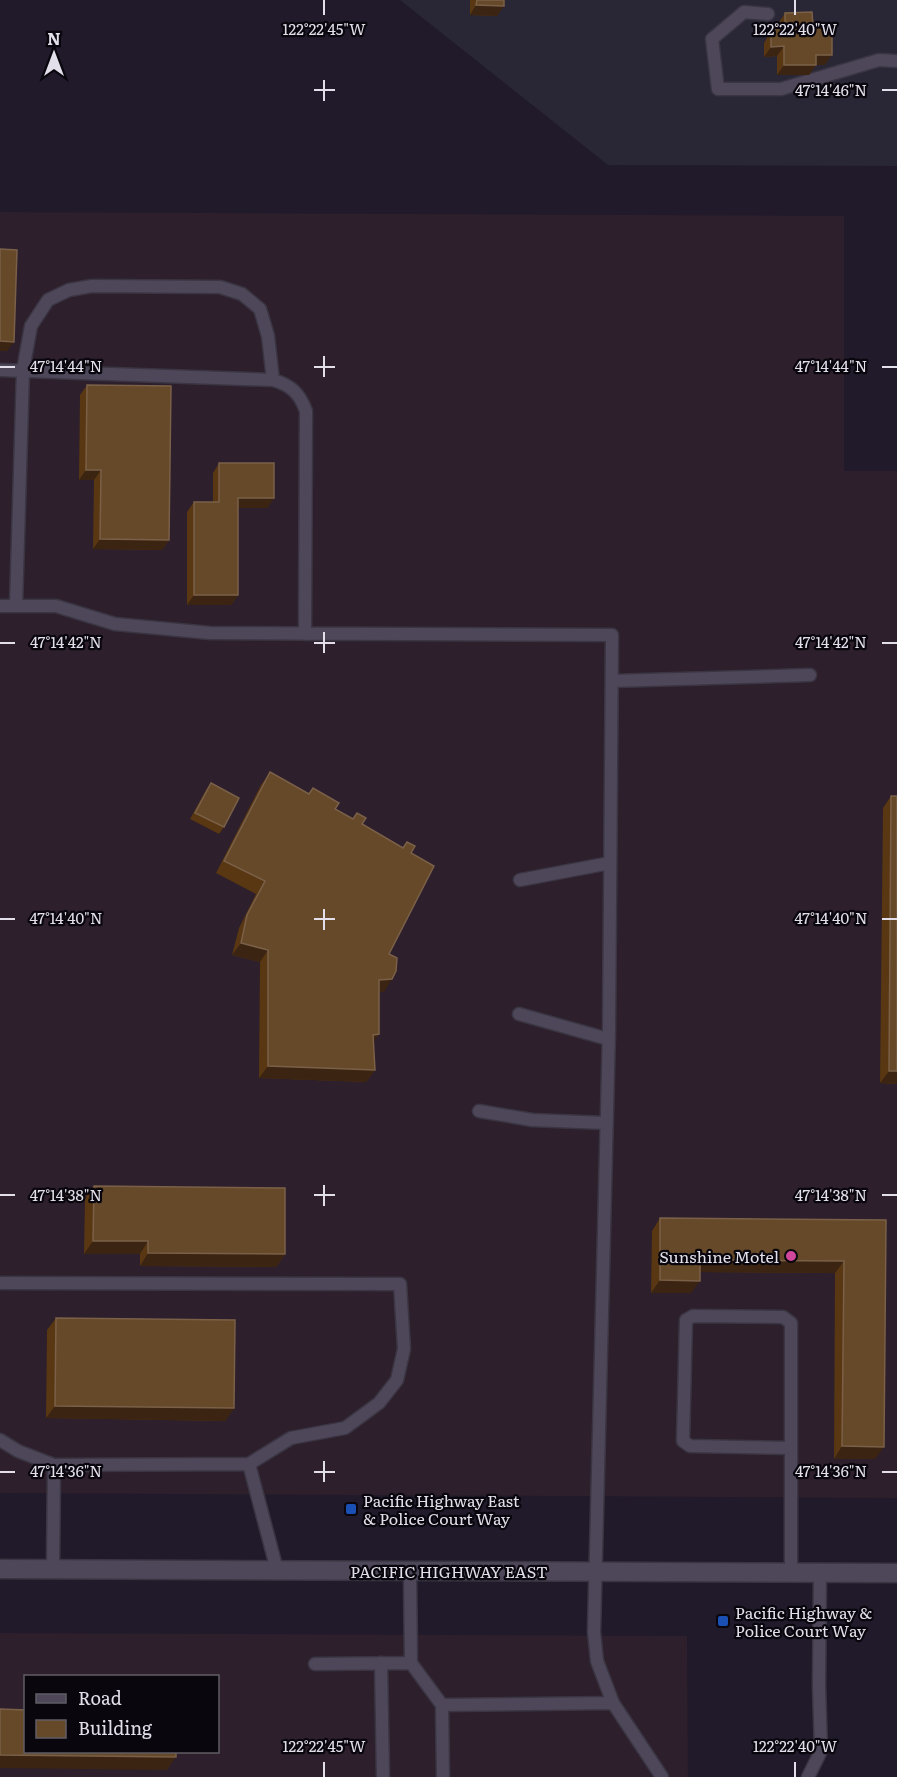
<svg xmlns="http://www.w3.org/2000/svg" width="897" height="1777" font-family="Literata,serif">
<rect width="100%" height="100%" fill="#201a2a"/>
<path fill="#2d1f2b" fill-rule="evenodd" d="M0,212L844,216V471H897V1498L0,1493Z
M0,1633L687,1636L688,1777H0ZM26,1676H218V1752H26Z"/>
<path fill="#292636" d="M400,0H897V166L608,165Z"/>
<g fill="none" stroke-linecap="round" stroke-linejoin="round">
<defs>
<path id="service" d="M768,14L744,12L712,39L718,89H781L879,60L897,61
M0,370L273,380C291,385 300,394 306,411L305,634
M0,606H56L115,624L210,633L612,635L609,1031L594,1632L597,1661L613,1703L662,1777
M16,606L23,370L31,326L48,300L69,290L92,286L220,287L242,294L260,309L268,336L273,380
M612,681L810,675
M520,880L610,863
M519,1014L608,1039
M479,1111L532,1120L606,1123
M0,1283L400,1284L404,1349L397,1380L379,1403L345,1428L291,1438L249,1464L54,1465L18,1451L0,1440
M249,1464L277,1570
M53,1569L54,1465
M791,1572C791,1489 791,1406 791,1323L783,1317L693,1316L686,1320L683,1441L690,1446L791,1448
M381,1663L383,1777
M411,1663L442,1705L443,1777
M315,1664L411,1663L410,1571
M442,1705L613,1703
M808,1777L821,1751L819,1686L820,1573"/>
<path id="secondary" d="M0,1569L897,1573"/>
</defs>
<use href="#service" stroke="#3a3542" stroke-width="15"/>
<use href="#secondary" stroke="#3a3542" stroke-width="21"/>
<use href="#service" stroke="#4e475a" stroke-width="12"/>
<use href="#secondary" stroke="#4e475a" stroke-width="18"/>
</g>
<path fill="#583712" d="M470,0H504L497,16L470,15Z
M785,13L813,26L825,65H816L809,75H777V56L764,57V43L775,24H778Z
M87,385L169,540L162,550L93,549L94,480H79L80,395Z
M219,463L274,498L267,508H238V595L231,605H187V512L194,502H213V473Z
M270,772L308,794L313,788L335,809L352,819L357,813L362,824L403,848L407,842L411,853L389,954L384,992H379V1034L373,1042L375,1070L366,1082L259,1078L260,962L232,955L239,928L256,894L216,873L261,785Z
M211,783L224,827L219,834L190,819L206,790Z
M891,796H897V1084L880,1083L883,808Z
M94,1186L285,1254L276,1267L140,1266V1254H84L85,1198Z
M660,1218L886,1220L875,1459H834L835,1273L700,1272L691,1293H651L652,1231Z
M56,1318L234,1408L225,1421L46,1418L47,1330Z"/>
<path fill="#3b2412" d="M476,5L504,6L497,16L470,15Z
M784,46L777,56L764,57L771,47Z
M816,55H832L825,65H816L809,75H777L784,65Z
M0,341L14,342L7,351H0Z
M86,470H101L94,480H79Z
M238,498H274L267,508H231Z
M100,539L169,540L162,550L93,549Z
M194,595H238L231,605H187Z
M241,943L268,950L260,962L232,955Z
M392,979L384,992L370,993L379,980Z
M379,1034L370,1047L373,1035Z
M268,1066L375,1070L366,1082L259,1078Z
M889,1071H897V1084L880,1083Z
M93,1241H148L140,1254H84Z
M148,1253L285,1254L276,1267L140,1266Z
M700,1260L844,1261L835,1273L692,1272Z
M660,1280L700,1281L691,1293H651Z
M55,1406L234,1408L225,1421L46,1418Z
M842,1446L884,1447L875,1459H834Z
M0,1755L176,1757L167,1770L0,1768Z"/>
<path fill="#664929" stroke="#7a6048" stroke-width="1.5" d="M477,0H504V6L476,5Z
M812,12L813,26L832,25V55H816V65H784V46L771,47V33H775V24H785V13Z
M0,249L17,250L14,342L0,341Z
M87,385L171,386L169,540L100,539L101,470H86Z
M219,463H274V498H238V595H194V502H219Z
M270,772L309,794L313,788L339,803L335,809L353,819L357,813L366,818L362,824L403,848L407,842L415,846L411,853L434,866L389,954L397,958L396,971L392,979L379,980V1034L373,1035L375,1070L268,1066V950L241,943L247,915L265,881L224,861Z
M211,783L239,798L224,827L195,813Z
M891,796H897V1071H889Z
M94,1186L285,1188V1254L148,1253V1241H93Z
M660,1218L886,1220L884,1447L842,1446L844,1261L700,1260V1281L660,1280Z
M56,1318L235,1320L234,1408L55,1406Z
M0,1709L26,1710V1752H176V1757L0,1755Z"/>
<path fill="none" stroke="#e3dfea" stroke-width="2" d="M324,0V15M795,0V15M324,80V101M314,90H335M882,90H897M324,356V377M0,367H15M314,367H335M882,367H897M324,632V653M0,643H15M314,643H335M882,643H897M324,909V930M0,919H15M314,919H335M882,919H897M324,1185V1206M0,1195H15M314,1195H335M882,1195H897M324,1461V1482M0,1472H15M314,1472H335M882,1472H897M324,1762V1777M795,1762V1777"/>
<circle fill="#d1479c" stroke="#09060d" stroke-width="2" cx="791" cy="1256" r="6"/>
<g fill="#1a4fb4" stroke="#09060d" stroke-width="2">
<rect x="345" y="1503" width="12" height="12" rx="3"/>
<rect x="717" y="1615" width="12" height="12" rx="3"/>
</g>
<g text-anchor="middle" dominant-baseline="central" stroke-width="4.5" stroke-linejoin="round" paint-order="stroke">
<g font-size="16" fill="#e3dfea" stroke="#09060d" text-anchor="start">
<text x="779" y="1256" text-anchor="end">Sunshine Motel</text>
<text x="363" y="1500">Pacific Highway East<tspan x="363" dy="18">&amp; Police Court Way</tspan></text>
<text x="735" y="1612">Pacific Highway &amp;<tspan x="735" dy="18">Police Court Way</tspan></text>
</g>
<g font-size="16" fill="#e3dfea" stroke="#09060d">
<text x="449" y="1571">PACIFIC HIGHWAY EAST</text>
</g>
</g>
<g font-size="15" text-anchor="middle" fill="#e3dfea" stroke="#09060d" stroke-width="4.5" stroke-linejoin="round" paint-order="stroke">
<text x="324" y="35">122°22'45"W</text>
<text x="795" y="35">122°22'40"W</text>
<text x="831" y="96">47°14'46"N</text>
<text x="66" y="372">47°14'44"N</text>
<text x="831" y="372">47°14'44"N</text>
<text x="66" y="648">47°14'42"N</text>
<text x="831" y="648">47°14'42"N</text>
<text x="66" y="924">47°14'40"N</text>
<text x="831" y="924">47°14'40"N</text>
<text x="66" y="1201">47°14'38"N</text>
<text x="831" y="1201">47°14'38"N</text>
<text x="66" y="1477">47°14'36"N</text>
<text x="831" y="1477">47°14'36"N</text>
<text x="324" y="1752">122°22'45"W</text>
<text x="795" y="1752">122°22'40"W</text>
</g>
<rect x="24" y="1675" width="195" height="78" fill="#09060d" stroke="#605d65" stroke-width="1.5"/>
<rect x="36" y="1694" width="30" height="9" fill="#4e475a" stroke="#605d65" stroke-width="1.5"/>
<text x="78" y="1705" font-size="18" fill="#e3dfea">Road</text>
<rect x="36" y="1720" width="30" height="18" fill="#664929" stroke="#605d65" stroke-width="1.5"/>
<text x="78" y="1735" font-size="18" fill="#e3dfea">Building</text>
<g transform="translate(54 54)" stroke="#09060d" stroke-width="4.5" paint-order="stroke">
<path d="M0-4.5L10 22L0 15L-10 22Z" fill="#e3dfea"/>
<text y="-9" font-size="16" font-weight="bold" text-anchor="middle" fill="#e3dfea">N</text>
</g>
</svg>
